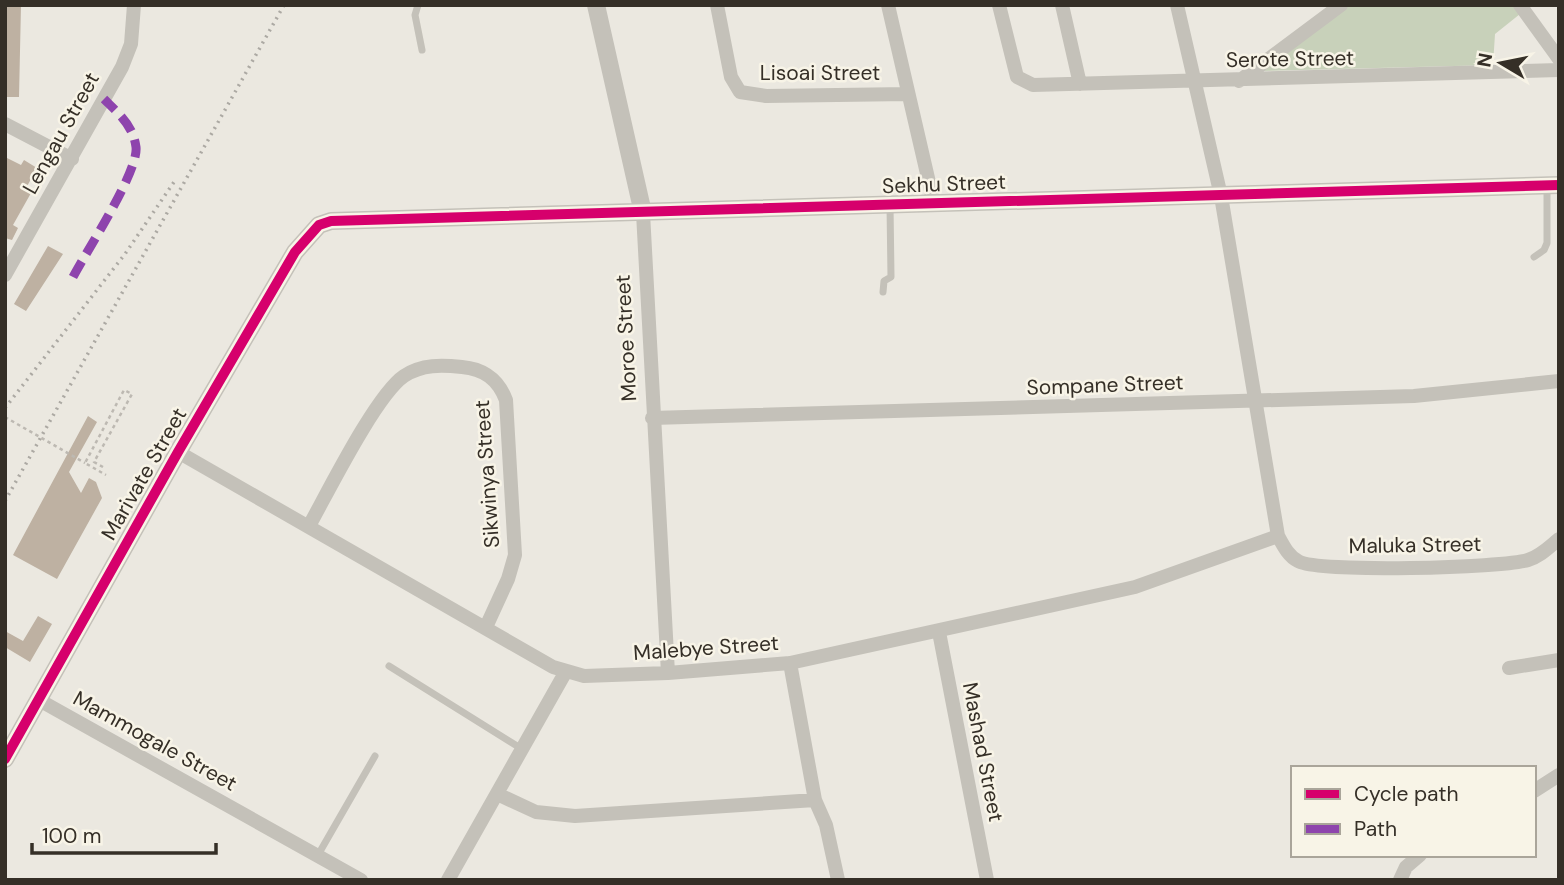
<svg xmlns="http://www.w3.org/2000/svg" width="1564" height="885" font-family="'DM Sans',sans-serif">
<rect width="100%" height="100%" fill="#ebe8e0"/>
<path fill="#c8d1ba" d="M1349,5H1514L1520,14L1495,34L1493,65L1258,71Z"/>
<path fill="#beb1a2" d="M5,5H21L19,97H5Z
M5,157L21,165L24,160L37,168L25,190L31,193L13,225L18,228L12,240L5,238Z
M48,246L63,254L26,311L14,304Z
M88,416L97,422L69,472L81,493L89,478L96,482L102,498L57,579L13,555Z
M38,616L52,624L30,662L5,647V631L23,641Z"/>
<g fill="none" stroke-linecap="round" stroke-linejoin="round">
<path stroke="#bdb9b2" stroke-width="2.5" stroke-dasharray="3.5 3.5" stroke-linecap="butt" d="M103,467L94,462L132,394L124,390L85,463L106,475"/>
<path stroke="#c4c1b9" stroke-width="7" d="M418,5L415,15L422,50
M1534,257L1544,250L1547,243V187
M883,292L884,281L891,277L890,205
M389,666L522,749
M318,855L375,756"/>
<path stroke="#c4c1b9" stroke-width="14" d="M717,5L731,77L740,92L766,96L908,94
M888,5L934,204
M999,5L1017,77L1033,85L1559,70
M1062,5L1080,84
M1177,5L1221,196L1278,536C1283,545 1288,556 1298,561C1316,573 1503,568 1528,560C1541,556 1549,547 1559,539
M1520,5L1559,59
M1239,81L1341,5
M5,124L72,159
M643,213L668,673
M5,275L122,67L131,44L134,5
M652,418L1414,396L1559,381
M178,452L553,667L584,676L668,673L790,663L1135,587L1278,536
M309,526C328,492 376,395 404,376C422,364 442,365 462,367C484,369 498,379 506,400L515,555L508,579L486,627
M939,632L987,880
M790,663L815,800L826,825L838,880
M1509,668L1559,660
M39,700L361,880
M1534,791L1559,775
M497,794L536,812L575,816L815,800
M448,880L565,673
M1400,880L1406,867L1420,855"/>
<path stroke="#c4c1b9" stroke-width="18" d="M596,5L643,213
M5,759L178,452L295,252L319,225L331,221L1559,185"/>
<path stroke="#aca9a3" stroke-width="3.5" stroke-dasharray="2 5" stroke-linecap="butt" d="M5,408L125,254L174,182
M5,501L284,5"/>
<path stroke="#bdb9b2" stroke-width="2.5" stroke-dasharray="3.5 3.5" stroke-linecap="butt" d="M5,417L85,463"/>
<path stroke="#8e44ad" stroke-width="9" stroke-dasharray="18 9" stroke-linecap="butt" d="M73,277C86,252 139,171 136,147C133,125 119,114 104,99"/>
<defs>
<path id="cycleway" d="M5,759L178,452L295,252L319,225L331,221L1559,185"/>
</defs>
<use href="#cycleway" stroke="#f8f4e7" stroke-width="15"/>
<use href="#cycleway" stroke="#d6006c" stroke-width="10"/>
</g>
<g text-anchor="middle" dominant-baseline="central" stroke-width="5" stroke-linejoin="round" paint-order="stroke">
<g font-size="21" fill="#352f27" stroke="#f8f4e7">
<text transform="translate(1290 59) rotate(-1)">Serote Street</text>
<text x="820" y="73">Lisoai Street</text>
<text transform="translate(61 133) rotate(-61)">Lengau Street</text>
<text transform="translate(944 184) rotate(-2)">Sekhu Street</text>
<text transform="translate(626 338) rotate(-93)">Moroe Street</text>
<text transform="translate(1105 385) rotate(-2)">Sompane Street</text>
<text transform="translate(144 474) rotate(-60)">Marivate Street</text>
<text transform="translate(487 474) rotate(-94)">Sikwinya Street</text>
<text transform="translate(1415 545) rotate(-1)">Maluka Street</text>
<text transform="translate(706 648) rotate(-4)">Malebye Street</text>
<text transform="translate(155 741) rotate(29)">Mammogale Street</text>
<text transform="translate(983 752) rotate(79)">Mashad Street</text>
</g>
</g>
<rect width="1564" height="885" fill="none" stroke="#352f27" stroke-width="14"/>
<rect x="1291" y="766" width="245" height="91" fill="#f8f4e7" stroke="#aaa59a" stroke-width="2"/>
<rect x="1305" y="789" width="35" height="10" fill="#d6006c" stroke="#aaa59a" stroke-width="2"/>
<text x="1354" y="801" font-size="21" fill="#352f27">Cycle path</text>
<rect x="1305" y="824" width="35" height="10" fill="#8e44ad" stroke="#aaa59a" stroke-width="2"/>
<text x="1354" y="836" font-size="21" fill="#352f27">Path</text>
<g transform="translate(1501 63) rotate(280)" stroke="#f8f4e7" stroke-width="5" paint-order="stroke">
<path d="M0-5L12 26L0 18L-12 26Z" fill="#352f27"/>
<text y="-10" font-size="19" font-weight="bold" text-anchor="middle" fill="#352f27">N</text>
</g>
<path d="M32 843v10h184v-10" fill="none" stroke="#352f27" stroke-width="3.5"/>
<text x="42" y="843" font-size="21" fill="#352f27" stroke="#f8f4e7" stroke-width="5" paint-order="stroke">100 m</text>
</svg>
